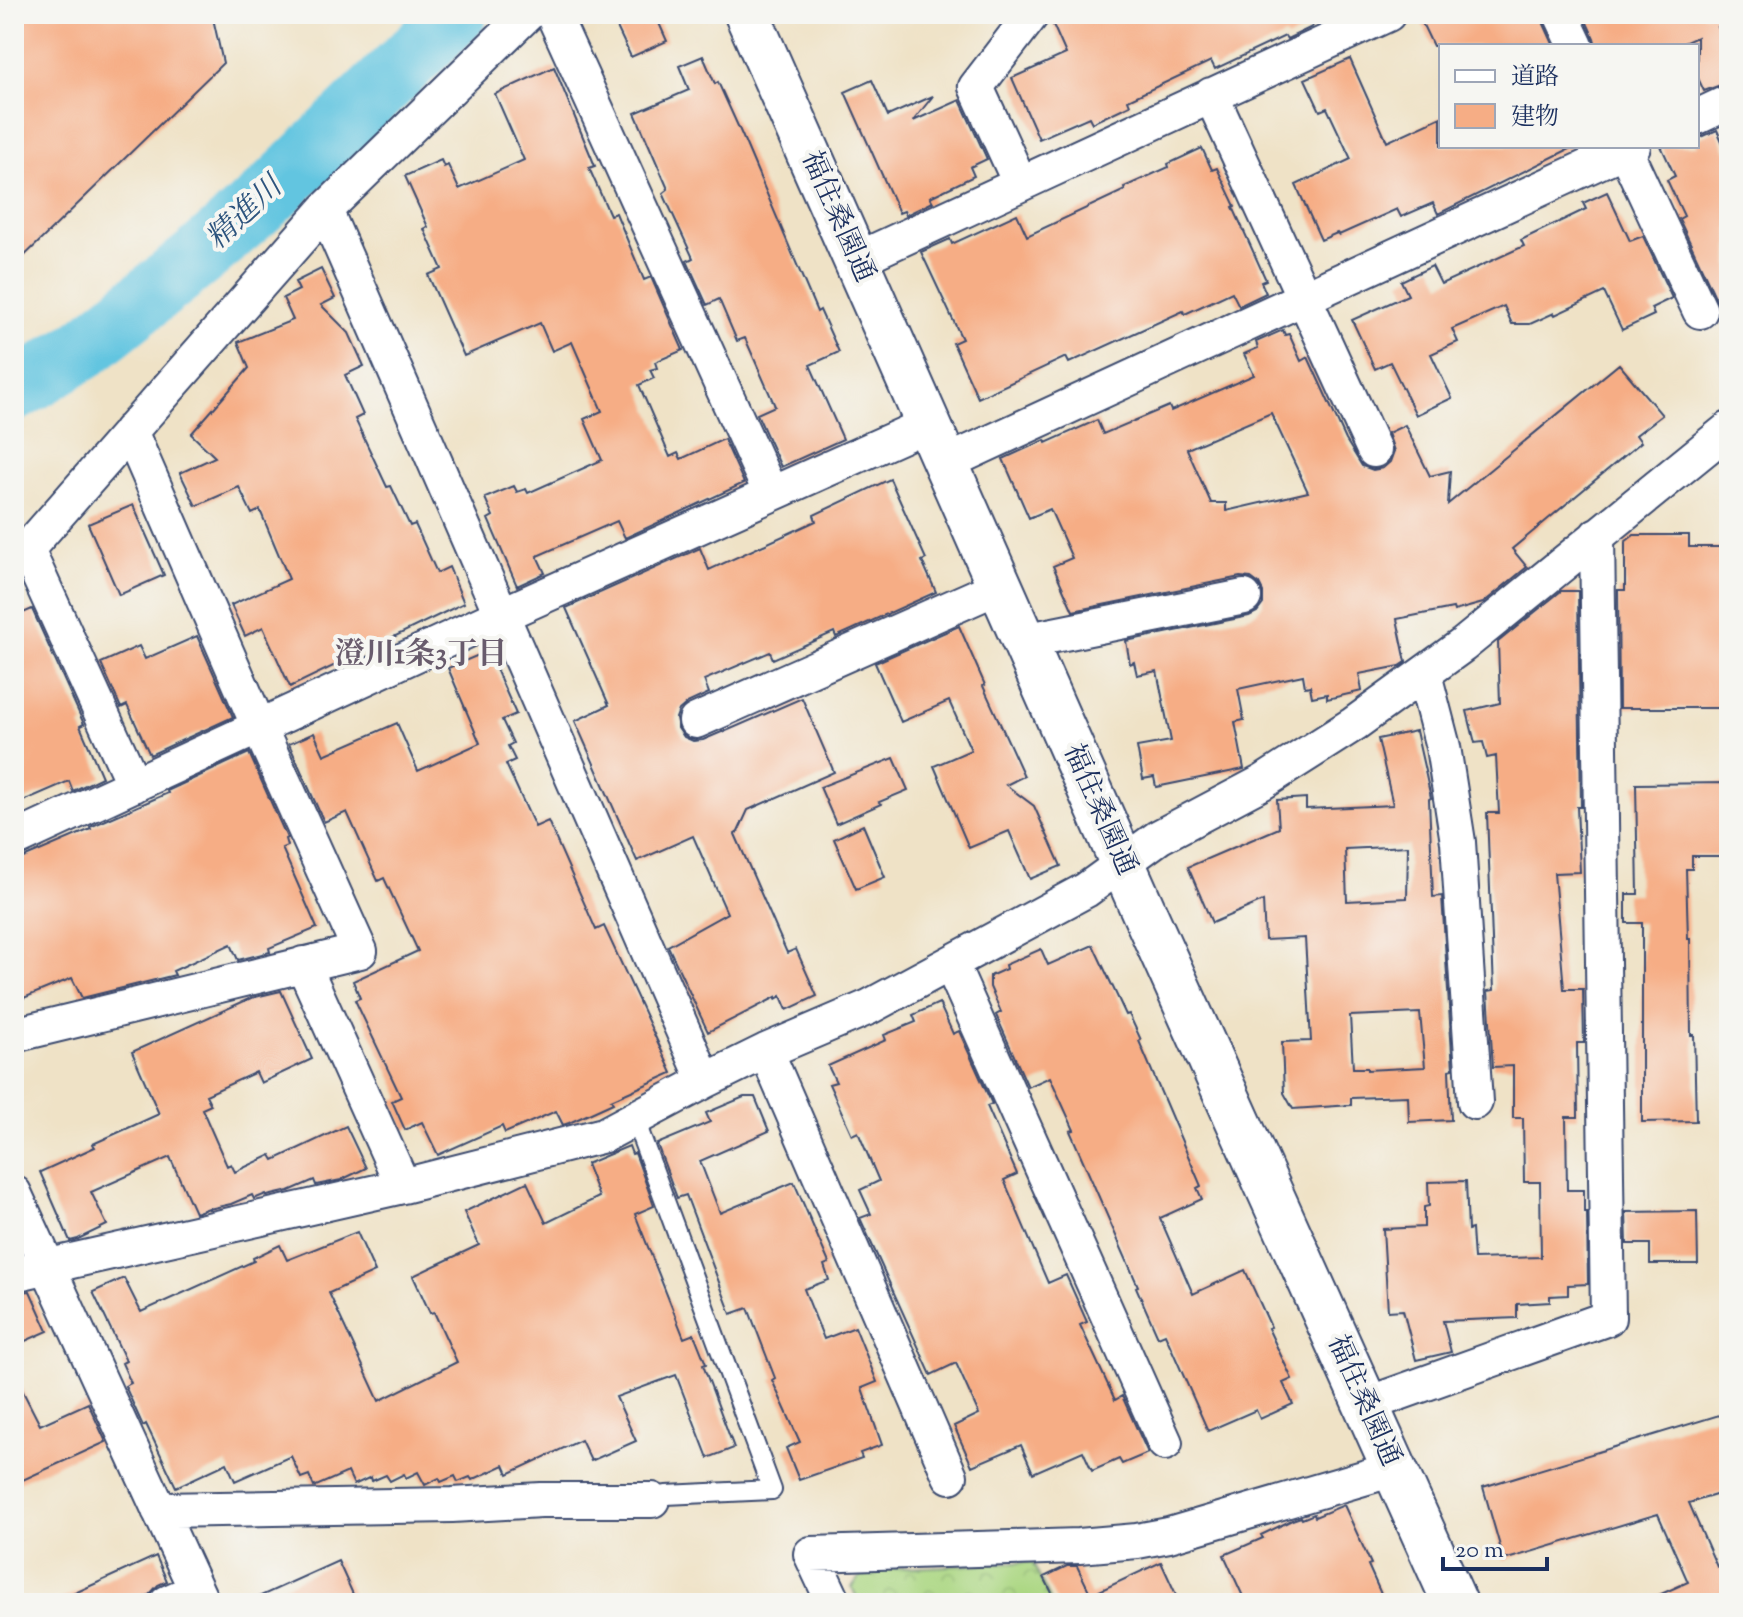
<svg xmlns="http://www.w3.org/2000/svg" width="1743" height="1617" font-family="'Sorts Mill Goudy','Noto Serif JP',serif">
<defs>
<pattern id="park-crowns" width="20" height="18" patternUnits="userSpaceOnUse" patternTransform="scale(2)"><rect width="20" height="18" fill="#acd783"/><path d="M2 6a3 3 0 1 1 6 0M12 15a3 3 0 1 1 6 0" fill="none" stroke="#93b974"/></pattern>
</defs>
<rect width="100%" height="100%" fill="#f6f6f2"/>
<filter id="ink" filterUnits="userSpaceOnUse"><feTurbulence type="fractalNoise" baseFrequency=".0125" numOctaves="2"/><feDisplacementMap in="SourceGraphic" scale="16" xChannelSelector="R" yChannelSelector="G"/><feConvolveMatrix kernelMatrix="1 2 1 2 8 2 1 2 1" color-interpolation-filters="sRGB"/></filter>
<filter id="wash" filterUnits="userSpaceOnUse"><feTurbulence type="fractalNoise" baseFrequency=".006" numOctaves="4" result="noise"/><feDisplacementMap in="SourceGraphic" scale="32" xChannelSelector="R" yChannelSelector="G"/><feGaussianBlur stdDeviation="1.8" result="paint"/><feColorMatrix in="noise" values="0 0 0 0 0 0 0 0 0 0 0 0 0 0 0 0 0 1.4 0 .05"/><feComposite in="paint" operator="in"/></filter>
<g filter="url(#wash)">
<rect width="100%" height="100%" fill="#efe2c6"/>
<path fill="url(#park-crowns)" stroke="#648370" stroke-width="2" d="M1032,1562L1052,1603H859L852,1587L866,1570Z"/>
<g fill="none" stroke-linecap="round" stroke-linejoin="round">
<path stroke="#62c5e0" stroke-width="62" d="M14,391L82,350L199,257L266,199L456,14"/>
</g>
<g id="blocks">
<path fill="#f6ad85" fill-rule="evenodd" d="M14,14H212L223,63L14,266Z
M635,14H655L667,41L631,57L615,23Z
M1052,14H1333L1314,23L1312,27L1287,39L1285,36L1215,69L1211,61L1128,100L1130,105L1092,123L1089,117L1039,139L1012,78L1066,54L1051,20Z
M1442,14H1541L1543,22L1554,46H1433L1422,23Z
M1583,14H1729V22L1718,27L1729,50V82L1704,91L1697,76V37L1677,46H1596L1594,38Z
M703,56L715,84L718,82L742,135L817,312L820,310L839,352L810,365L843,439L781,467L757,414L775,406L745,338L737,341L719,299L707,305L687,261L693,258L663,193L668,189L635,113L689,90L679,66Z
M1350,59L1387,142L1441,117V146H1575L1438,214L1433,203L1401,217L1397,209L1339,235L1337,233L1321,240L1296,185L1351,159L1327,108L1320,111L1305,79Z
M554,67L595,166L589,168L610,215L616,213L644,280L651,277L683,350L655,362L657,368L650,370L654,378L639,385L670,457L678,453L681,459L724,439L744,483L625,538L617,521L537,556L545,573L517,586L488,519L493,516L485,498L514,486L517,492L526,489L528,493L602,460L584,419L602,411L572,342L552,351L540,323L464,356L428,275L442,269L424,229L428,227L405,176L441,160L444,167L448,165L459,189L524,160L495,94Z
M872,80L888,116L933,96L913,121L960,100L987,159L970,167L974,176L930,197L933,202L906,215L904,211L899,213L845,92Z
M1717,130L1729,157V330L1718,317L1720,312L1718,303L1679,219L1684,216L1667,180L1675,176L1661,146H1697V139Z
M1202,148L1212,170L1217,168L1235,206L1233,207L1266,280L1261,282L1266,293L1239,306L1232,292L1185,314L1183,311L1069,363L1066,357L978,398L953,343L962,339L921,252L950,239L952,244L1017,214L1027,236L1125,190L1124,187L1169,167L1168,164Z
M1607,192L1630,241L1643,236L1672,298L1651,308L1654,315L1622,330L1604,292L1555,315L1554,313L1530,324H1512L1504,306L1452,329L1458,342L1431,354L1452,398L1416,415L1390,362L1375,369L1352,320L1408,295L1401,281L1432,266L1441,284L1524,246L1521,240L1586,209L1583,203Z
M321,269L335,298L321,305L349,333L364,366L345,375L363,415L355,419L387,487L391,486L410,526L415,524L437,573L449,567L464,603L290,687L263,627L245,636L231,605L289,579L260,510L252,514L239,487L196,506L180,473L215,457L191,434L249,368L238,342L293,320L283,298L299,290L295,282Z
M1283,330L1285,335L1289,334L1301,361L1308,357L1346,440L1362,466L1373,470L1383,468L1390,462L1394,451L1388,433L1405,425L1430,476L1450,471L1448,504L1619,364L1662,415L1636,435L1641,442L1512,549L1527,567L1483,603L1454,611L1453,608L1397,619L1406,662L1400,666L1359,674L1362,691L1327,699V694L1312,697L1310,686L1305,687L1303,675L1238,689L1244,720L1235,722L1244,769L1156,787L1154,777L1143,779L1137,747L1171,741L1157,671L1137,675L1134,662L1130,664L1126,641L1249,616L1257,612L1263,604V592L1259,584L1251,578L1240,577L1073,611L1053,566L1072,558L1050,509L1029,518L1003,459L1045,440L1046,443L1097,420L1103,434L1169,406L1171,411L1254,375L1244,354L1258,348L1256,342ZM1271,413L1308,492L1226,511V503H1211L1187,449Z
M890,479L926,559L922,561L936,592L836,637L834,632L773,659L770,652L704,680L709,693L687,703L679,710L676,718L678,728L684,737L693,741L703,740L724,731V732L802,698L834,772L748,810L738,832L735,834L787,953L796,949L817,996L787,1010L781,996L776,999V997L708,1032L668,946L727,913L693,836L637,861L575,721L609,705L566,608L700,548L709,570L816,521L814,515Z
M133,505L164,575L119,595L88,524Z
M1634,535H1689V547H1729V708H1619L1618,590H1625V542Z
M1561,591H1578L1581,807H1577L1580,872L1554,873L1564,989H1583L1584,1043H1577L1578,1117H1566L1567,1190H1584V1212H1587L1588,1284L1568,1285V1295L1550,1296V1302L1517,1304V1318L1443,1321L1451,1352L1416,1360L1403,1310L1388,1311L1383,1229L1424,1227V1207L1429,1206L1428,1182L1466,1181L1468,1230L1472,1229L1474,1259L1541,1257L1540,1182H1524L1523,1118H1513V1066L1493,1067L1488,991L1494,990L1487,813H1499L1496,756L1487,758L1483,742L1475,743L1467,711L1500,703L1498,642Z
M32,609L84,724L80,726L102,777L73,791L69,781L14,805V617Z
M959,626L985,685L983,686L1024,776L1006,785L1034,806L1061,866L1030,879L1009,831L969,848L934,766L971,750L949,701L901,722L875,663Z
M197,636L233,717L150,755L127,705L121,708L101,663L139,646L145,659Z
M488,651L516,714L502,720L513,743L508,746L515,760L506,764L535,827L548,821L596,930L604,926L672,1073L611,1100L613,1103L569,1123L563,1125L556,1111L505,1133L502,1126L438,1155L422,1122L405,1130L392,1101L401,1097L355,1000L360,998L353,981L418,951L384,878L378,881L347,812L324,822L289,744L314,733L324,755L397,723L418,771L480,743L448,668Z
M1416,731L1431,798L1429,799L1433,897L1442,896L1453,1069L1449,1070L1451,1120L1409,1122L1408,1096L1351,1098V1105L1293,1109L1284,1093L1282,1042L1311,1041L1305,938L1265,940L1263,901L1212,923L1188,867L1279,828L1277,800L1306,798V809L1393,805L1378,739ZM1408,846L1407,898L1347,901L1345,849ZM1420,1013L1425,1067L1367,1070V1068H1353L1350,1016Z
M249,753L287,838L285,839L287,846L282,848L317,928L269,948L270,952L238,960L231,944L173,971L175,975L82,998L72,978L14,1002V862L91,829L90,827L168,793L167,791Z
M894,758L908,790L879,802L881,804L836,824L820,787Z
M1729,783V856H1692V869H1686L1688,939H1690L1691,1035H1694L1696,1121L1642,1122V923H1626V894H1638L1636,784Z
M863,825L885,877L856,889L834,839Z
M1093,945L1119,1000L1126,1015L1129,1014L1141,1040L1139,1041L1201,1186L1197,1188L1202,1199L1160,1218L1193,1294L1245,1270L1271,1327L1268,1328L1292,1379L1283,1383L1293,1404L1260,1419L1256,1410L1208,1431L1165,1334L1158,1337L1136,1287L1138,1286L1070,1131L1074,1130L1050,1077L1028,1087L996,1015L1001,1012L990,987V976L1006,969L1005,965L1041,949L1048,965Z
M281,991L312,1059L261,1083L256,1072L206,1095L211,1105L202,1109L227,1166L231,1164L235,1172L271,1155L274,1160L346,1126L366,1168L341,1180L316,1185L314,1180L289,1191L267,1196L266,1194L254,1199L252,1195L231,1204L209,1209V1208L195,1213L170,1157L91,1192L107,1225L78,1239L70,1241L40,1172L95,1147L93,1144L159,1114L132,1052L251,998Z
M939,1003L953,1034L959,1031L992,1104L987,1106L1017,1174L1004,1180L1048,1283L1066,1275L1087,1322L1080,1325L1115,1400L1122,1396L1148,1453L1122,1464L1119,1459L1092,1471L1083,1451L1033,1473L1021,1445L972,1466L954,1426L979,1414L956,1363L931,1375L860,1218L871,1214L860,1190L879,1181L858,1132L852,1135L829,1084L836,1082L828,1066L886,1040L884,1035L916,1022L913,1015Z
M744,1097H755L769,1131L700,1161L720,1213L794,1182L829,1263L824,1265L829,1280L804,1289L824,1339L855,1327L877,1382L862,1388L882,1445L860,1453L862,1458L799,1480L786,1448L800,1442L772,1380L775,1378L748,1308L731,1314L686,1195L677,1198L657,1144L710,1122L706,1113Z
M629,1146L632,1154L635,1153L654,1206L635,1214L684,1338L694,1334L706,1364L703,1365L734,1448L708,1458L676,1375L616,1397L636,1441L591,1461L581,1440L508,1474L504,1465L472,1480L470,1477L458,1482L455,1476L441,1482L439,1478L425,1485L418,1472L406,1478L404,1474L390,1481L386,1475L372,1481L371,1477L354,1485L348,1472L314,1487L309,1475L301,1478L291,1456L235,1481L227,1463L176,1487L146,1424L143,1426L125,1386L131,1383L122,1363L126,1361L93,1292L124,1278L141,1312L254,1261L253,1258L280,1245L287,1260L357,1232L375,1272L329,1293L379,1401L457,1362L434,1312L430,1313L413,1276L479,1245L464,1212L527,1182L546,1223L599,1197L586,1164Z
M1697,1211L1698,1264H1650V1244H1627L1626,1212Z
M30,1291L48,1331L14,1346V1293Z
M14,1374L40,1425L88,1403L106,1442L14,1484Z
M1729,1412V1491L1689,1503L1717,1567L1729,1562V1603H1641L1688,1582L1658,1514L1504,1560L1483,1487Z
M1344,1505L1371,1564L1368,1565L1385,1603H1246L1224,1555L1263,1538L1261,1535L1292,1520L1301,1517L1302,1519L1314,1514L1315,1517Z
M156,1556L167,1581L158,1585L149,1595L131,1603H53Z
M338,1561L357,1603H245Z
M1161,1562L1180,1603H1057L1044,1577L1067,1566H1077L1091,1595Z"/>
</g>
</g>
<g filter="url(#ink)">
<use href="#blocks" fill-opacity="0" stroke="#3b4a6e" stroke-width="2"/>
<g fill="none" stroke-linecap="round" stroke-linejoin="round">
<defs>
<path id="service" d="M635,1120L772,1490L666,1495L652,1500"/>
<path id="minor" d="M553,14L771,494
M1561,14L1576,46
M1211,95L1374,450
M1697,117L1729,102
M1623,146L1700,311
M1020,183L976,87L1032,14
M325,210L705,1081
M856,260L1388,14
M946,463L1633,146
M27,550L134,785
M14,564L325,210L527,14
M1024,641L1244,597
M1424,674L1443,747L1458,842L1475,1102
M696,721L1000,586
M14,840L501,615L928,424
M303,964L403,1186
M951,964L1165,1443
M14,1035L360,951L259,727L130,431
M766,1051L950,1476
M14,1193L202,1603
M14,1274L403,1186L604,1135L705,1081L766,1051L869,1007L1086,890L1159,837L1263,782L1354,724L1463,645L1729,429
M1365,1405L1608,1318L1597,535
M159,1510L452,1505L541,1500H652
M167,1603L196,1590
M834,1603L811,1554L1079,1546L1137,1541L1169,1535L1394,1469"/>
<path id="tertiary" d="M747,14L1144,912L1455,1603"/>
</defs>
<use href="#service" stroke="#3b4a6e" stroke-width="22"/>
<use href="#minor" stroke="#3b4a6e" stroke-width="38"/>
<use href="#tertiary" stroke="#3b4a6e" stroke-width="48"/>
<use href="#service" stroke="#fff" stroke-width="18"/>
<use href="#minor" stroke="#fff" stroke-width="34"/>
<use href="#tertiary" stroke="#fff" stroke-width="44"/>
</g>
</g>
<g text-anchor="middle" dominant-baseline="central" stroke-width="8" stroke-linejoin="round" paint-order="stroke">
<g font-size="28" fill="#1b2f5e" stroke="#f6f6f2">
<text transform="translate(837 217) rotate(66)">福住桑園通</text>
<text transform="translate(1099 810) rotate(66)">福住桑園通</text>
<text transform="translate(1363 1401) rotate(66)">福住桑園通</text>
</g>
<g font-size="30" font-style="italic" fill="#2d547e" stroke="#f6f6f2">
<text transform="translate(245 214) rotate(-43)">精進川</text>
</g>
<g font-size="30" font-weight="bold" fill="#685b6c" stroke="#f6f6f2">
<text x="421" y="655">澄川1条3丁目</text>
</g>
</g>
<rect width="1743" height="1617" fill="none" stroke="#f6f6f2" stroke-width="48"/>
<rect x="1439" y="44" width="260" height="104" fill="#f6f6f2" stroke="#9ea6b7" stroke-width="2"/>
<rect x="1455" y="70" width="40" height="12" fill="#ffffff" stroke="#9ea6b7" stroke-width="2"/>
<text x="1511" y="84" font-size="24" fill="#1b2f5e">道路</text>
<rect x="1455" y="104" width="40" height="24" fill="#f6ad85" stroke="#9ea6b7" stroke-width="2"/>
<text x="1511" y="124" font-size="24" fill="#1b2f5e">建物</text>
<path d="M1443 1557v12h104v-12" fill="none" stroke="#1b2f5e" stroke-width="4"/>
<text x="1455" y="1557" font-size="24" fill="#1b2f5e" stroke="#f6f6f2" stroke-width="6" paint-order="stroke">20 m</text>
</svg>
